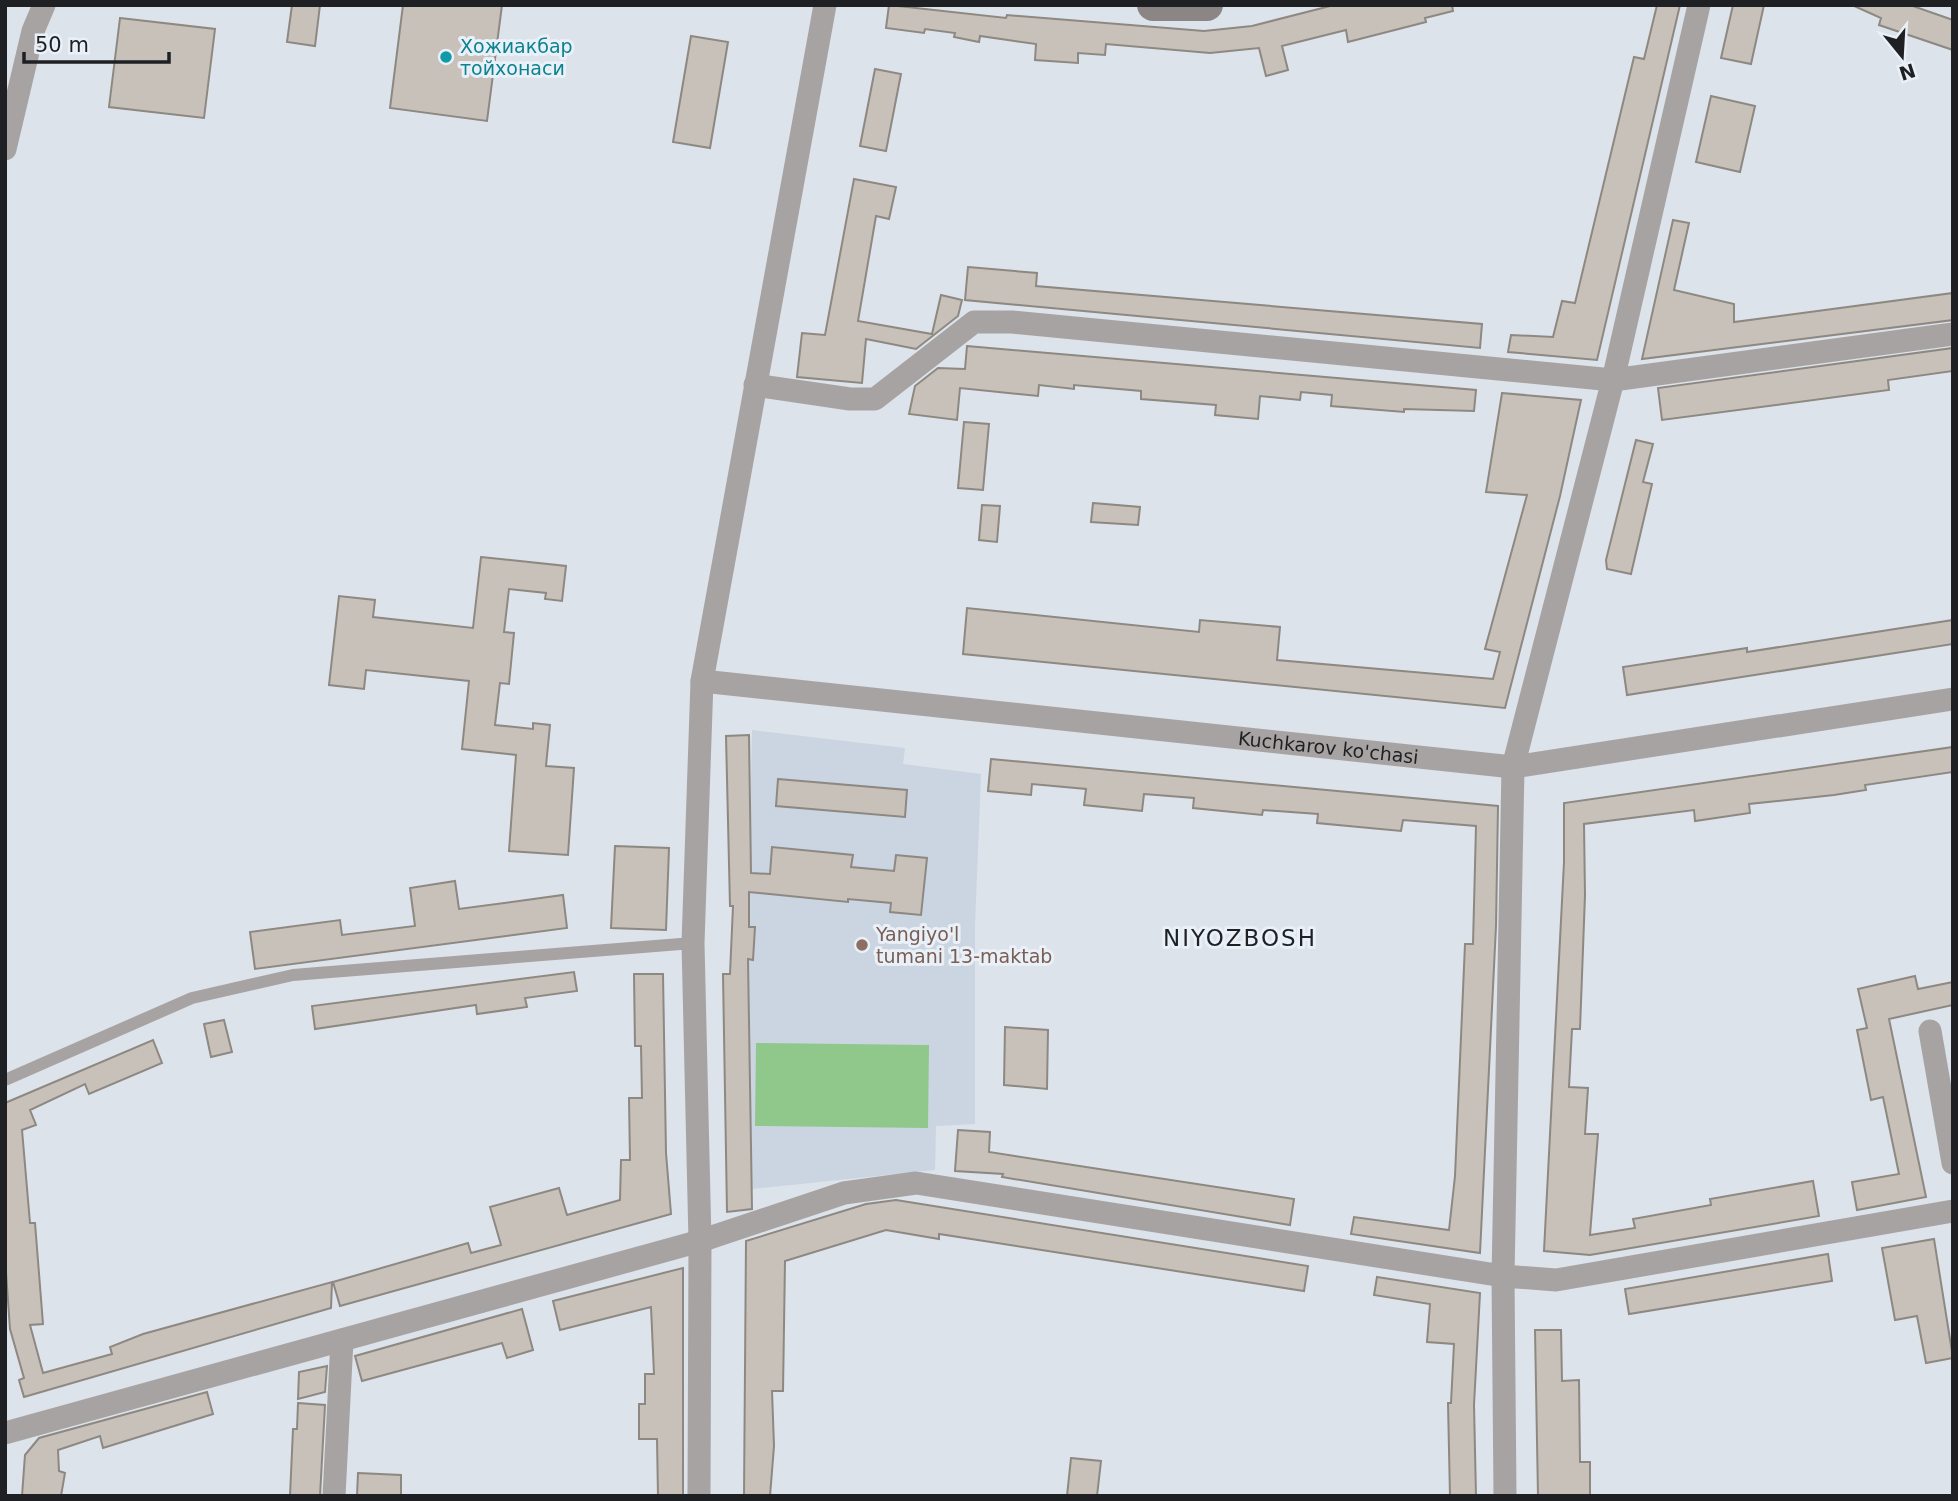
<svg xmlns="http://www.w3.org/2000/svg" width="1958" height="1501" font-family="'DejaVu Sans',sans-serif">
<rect width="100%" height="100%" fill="#dce3ea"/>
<path fill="#cad5e1" d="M752,730L905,748L903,764L981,774L975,924V1124L936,1126L935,1170L752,1189L748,967Z"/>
<path fill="#8fc88a" d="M756,1043L929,1045L928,1128L755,1126Z"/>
<path fill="#c7c1ba" stroke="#8e8882" stroke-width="2" d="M292,5H320L315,46L287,42Z
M403,5H502L487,121L390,108Z
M889,5L1006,18L1007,15L1204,31L1252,26L1334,5H1452L1453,11L1425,18L1426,22L1348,42L1346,30L1282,46L1288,70L1266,76L1259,48L1210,53L1106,44L1105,55L1078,53V63L1035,60L1036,44L980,36L979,42L954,37L955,33L925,29L924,33L886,28Z
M1657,5H1680L1597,360L1508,352L1511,335L1553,337L1562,301L1575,303L1634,57L1644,59Z
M1733,5H1764L1751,64L1721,58Z
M1852,5H1910L1953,20V50L1879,25L1881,18Z
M120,18L215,29L204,118L109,107Z
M691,36L728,42L710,148L673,142Z
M875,69L901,74L886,151L860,146Z
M1711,96L1755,106L1740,172L1696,162Z
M854,179L896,187L889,219L876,216L858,321L932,334L941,295L962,300L958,316L916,349L866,339L862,383L797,377L802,333L825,335Z
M1673,220L1689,223L1674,290L1734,304V322L1953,293V320L1642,359Z
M968,267L1037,273L1036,286L1482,324L1480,348L965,300Z
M967,346L1476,390L1474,411L1404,409V412L1331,406L1332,395L1301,392L1300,400L1260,396L1258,419L1215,415L1216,405L1141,399V391L1074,385V389L1039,385L1038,396L960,388L957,420L909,414L915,386L938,368L965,369Z
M1953,348V371L1888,380L1889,390L1662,420L1658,388Z
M1502,393L1581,400L1560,496L1505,708L963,654L967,608L1199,632L1200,620L1280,627L1277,660L1493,679L1500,652L1485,649L1527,495L1486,492Z
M964,422L989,424L983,490L958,488Z
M1636,440L1653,444L1643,482L1652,484L1631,574L1607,569L1606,560Z
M1093,503L1140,507L1138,525L1091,522Z
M982,505L1000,506L997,542L979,540Z
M481,557L566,566L562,601L545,599L546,593L509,589L504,632L514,633L509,684L500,683L495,725L533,729V723L550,725L546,766L574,768L568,855L509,851L516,755L462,749L469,681L366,670L364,689L329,685L339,596L375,600L373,617L473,628Z
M1953,620V644L1627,695L1623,667L1747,648V652Z
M749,735L751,873L770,874L772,847L853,855L851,867L894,871L896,855L927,858L921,915L890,912L891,903L848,899V902L749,892V927H755L753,960L748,959L752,1209L727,1212L723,974H730L733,906H730L726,736Z
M1953,747V772L1865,785L1866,790L1834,795L1749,804L1750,813L1695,821L1694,810L1584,824L1585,895L1580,1029H1572L1569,1087L1588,1088L1585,1134H1598L1590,1235L1635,1228L1633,1219L1711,1205L1710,1199L1813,1181L1819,1216L1590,1255L1544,1251L1564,862V803Z
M991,759L1498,806L1496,926L1480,1253L1351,1234L1354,1217L1449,1230L1455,1176L1465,944H1473L1476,826L1403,820L1401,831L1317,823L1318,814L1263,810L1262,815L1193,808L1194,798L1144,794L1142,811L1084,805L1086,789L1032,784L1031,795L988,791Z
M778,779L907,790L905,817L776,806Z
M615,846L669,848L666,930L611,928Z
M455,881L459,909L563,895L567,928L255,969L250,932L340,920L342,935L415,926L410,888Z
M574,972L577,991L525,998L527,1007L477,1014L476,1005L315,1029L312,1006Z
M634,974H663L666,1153L671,1214L340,1306L333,1282L468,1243L471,1253L501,1245L490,1207L559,1188L567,1215L620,1200L621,1160H630L629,1098H642L641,1046H635Z
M1915,976L1918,989L1953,982V1005L1889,1019L1926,1197L1857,1210L1852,1182L1899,1174L1883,1097L1871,1100L1857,1030L1867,1028L1858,989Z
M224,1020L232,1052L211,1057L204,1024Z
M1005,1027L1048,1030L1047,1089L1004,1085Z
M153,1040L162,1063L89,1094L85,1084L30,1110L36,1125L22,1130L30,1223H35L43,1324L30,1325L43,1373L112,1354L110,1347L143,1334L332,1282L331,1308L24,1397L19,1380L24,1378L10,1329L5,1258V1103Z
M958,1130L990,1132L989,1152L1294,1199L1290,1225L1002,1177L1003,1174L955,1171Z
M896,1200L1308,1266L1304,1291L939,1234V1239L886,1230L785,1261L783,1391H772L774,1446L770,1496H744L746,1241L866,1204Z
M1934,1239L1953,1358L1926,1363L1917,1316L1895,1320L1882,1248Z
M1828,1254L1832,1281L1629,1314L1625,1289Z
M683,1268V1496H658L657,1439H639V1404H645V1374H654L651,1307L560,1330L553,1301Z
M1377,1277L1480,1293L1474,1405L1476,1496H1450L1448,1403H1451L1454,1344L1427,1342L1430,1304L1374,1295Z
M522,1309L533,1350L507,1358L502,1343L362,1381L355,1356Z
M1535,1330H1561L1562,1381L1579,1380L1580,1462H1590V1496H1538Z
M327,1366L325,1392L298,1399L299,1372Z
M207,1392L213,1414L103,1448L100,1436L58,1450L59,1471L65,1473L61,1496H22L25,1455L39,1438Z
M298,1403L325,1405L320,1496H290L293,1429H297Z
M1071,1458L1101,1461L1097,1496H1067Z
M358,1473L401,1475V1496H357Z"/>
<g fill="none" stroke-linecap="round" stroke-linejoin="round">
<path stroke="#a8a3a3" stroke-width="12" d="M5,1080L192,998L293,975L693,943"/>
<g stroke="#a8a3a3" stroke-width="23">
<path d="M5,149L33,31L44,5"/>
<path d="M755,385L850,399H875L974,322H1012L1613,380L1953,334"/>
<path id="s1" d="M702,681L1513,767L1953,699"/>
<path d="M1930,1031L1953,1163"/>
<path d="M5,1433L700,1241L844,1193L916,1183L1503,1276L1556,1280L1953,1211"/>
<path d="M334,1496L342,1340"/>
<path d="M699,1496L700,1241L693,943L702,681L825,5"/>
<path d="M1505,1496L1503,1276L1513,767L1613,380L1699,5"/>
</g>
<path stroke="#8b8585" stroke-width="32" d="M1153,5H1207"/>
</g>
<circle fill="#0f9aa8" stroke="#e9f0f7" stroke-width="2.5" cx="446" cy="57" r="7"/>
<circle fill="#8d6e63" stroke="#e9f0f7" stroke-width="2.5" cx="862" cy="945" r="7"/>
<g text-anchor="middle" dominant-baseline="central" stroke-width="6" stroke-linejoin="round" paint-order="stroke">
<g font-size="19" fill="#0d838f" stroke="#e9f0f7" text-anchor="start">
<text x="460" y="46">Хожиакбар<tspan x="460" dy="22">тойхонаси</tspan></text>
</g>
<g font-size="19" fill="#1e2023" stroke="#e9f0f7">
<text stroke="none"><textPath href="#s1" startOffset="630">Kuchkarov ko'chasi</textPath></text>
</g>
<g font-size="19" fill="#785e54" stroke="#e9f0f7" text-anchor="start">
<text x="876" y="934">Yangiyo'l<tspan x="876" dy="22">tumani 13-maktab</tspan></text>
</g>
<g font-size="23" letter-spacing="2" fill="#1e2023" stroke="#e9f0f7">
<text x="1240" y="938">NIYOZBOSH</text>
</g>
</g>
<rect width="1958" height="1501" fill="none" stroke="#1e2023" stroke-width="14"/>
<g transform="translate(1902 56) rotate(162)" stroke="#e9f0f7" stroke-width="5" paint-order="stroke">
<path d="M0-5L12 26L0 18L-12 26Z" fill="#1e2023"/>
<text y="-10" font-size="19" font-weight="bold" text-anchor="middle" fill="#1e2023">N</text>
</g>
<path d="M24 52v10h145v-10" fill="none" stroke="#1e2023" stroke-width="3.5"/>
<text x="35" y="52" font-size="21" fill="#1e2023" stroke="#e9f0f7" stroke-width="5" paint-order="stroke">50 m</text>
</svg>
